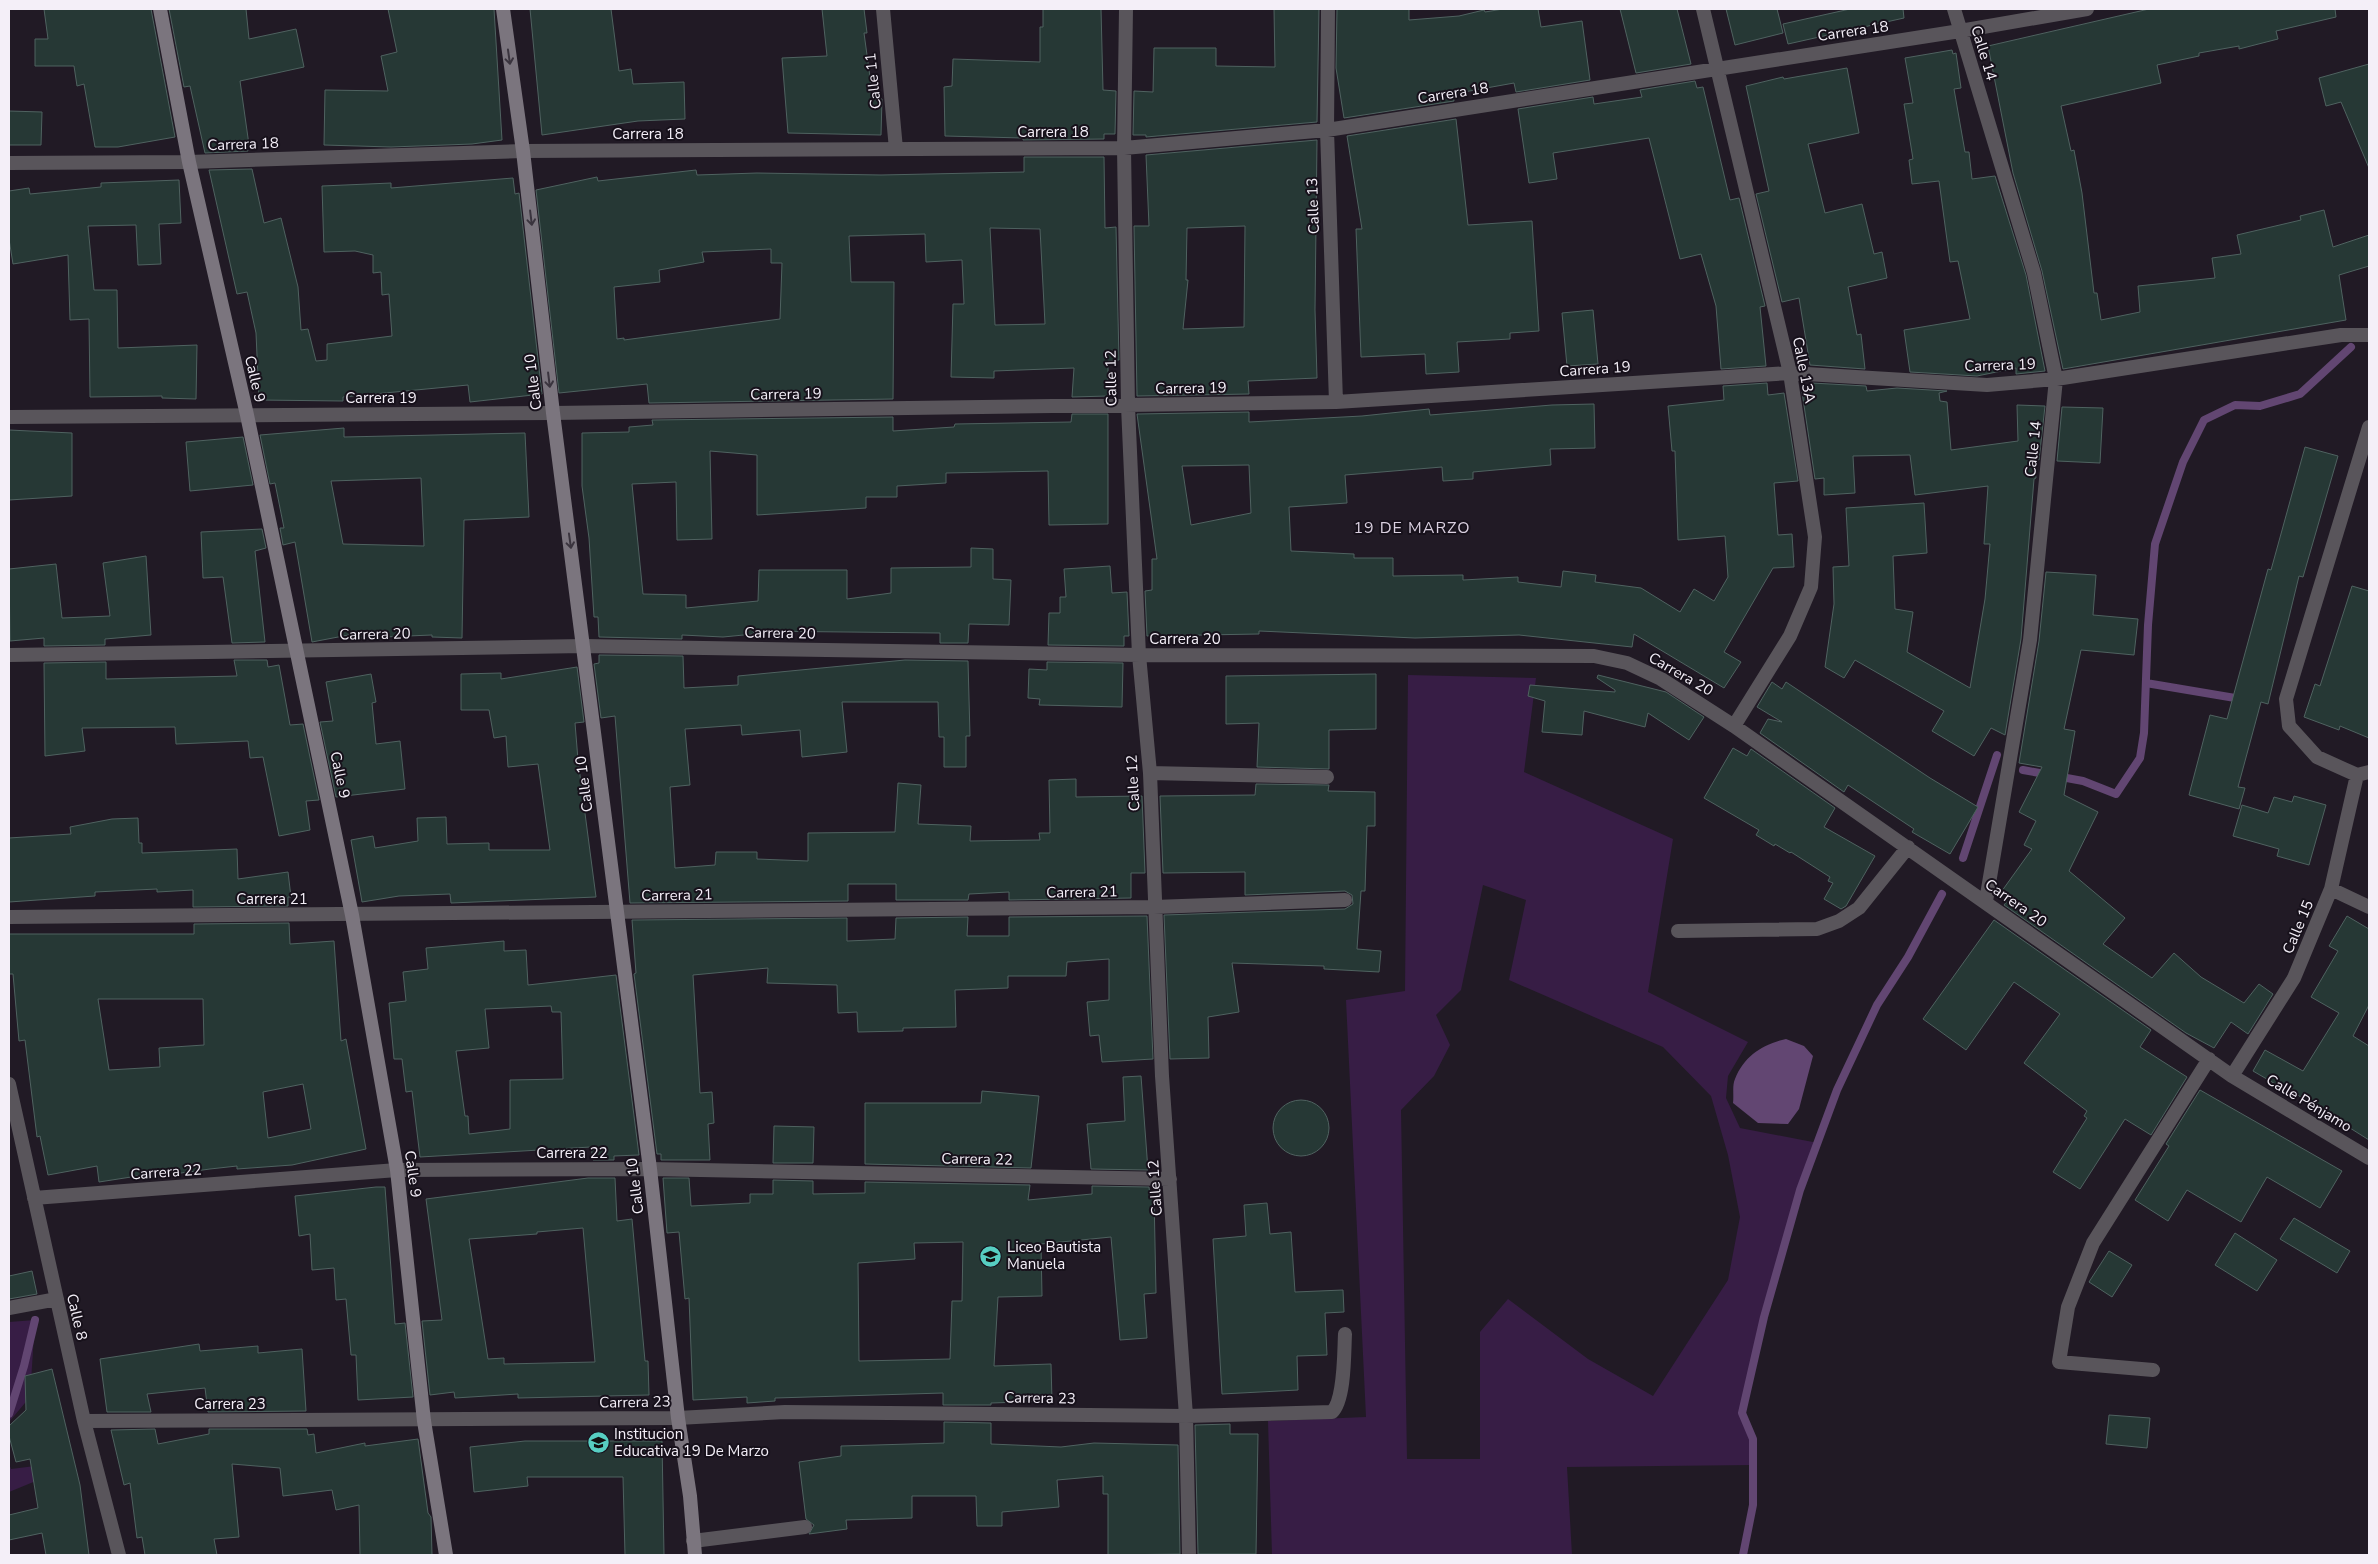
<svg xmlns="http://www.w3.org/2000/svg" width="2378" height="1564" font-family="'Nunito Sans',sans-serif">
<rect width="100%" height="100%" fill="#211a25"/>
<path fill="#371d45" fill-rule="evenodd" d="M1408,675L1536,678L1524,772L1673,839L1648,992L1748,1042L1728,1076L1726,1098L1740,1128L1818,1143L1800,1190L1764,1316L1742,1412L1753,1439V1465L1567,1467L1572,1555H1272L1268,1421L1366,1417L1346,1000L1405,991ZM1483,885L1526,900L1509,980L1663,1047L1711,1096L1728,1155L1740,1217L1728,1280L1653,1396L1588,1359L1508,1299L1480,1332V1459H1407L1401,1110L1434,1076L1450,1045L1436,1015L1461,990Z
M35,1320L30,1397L9,1422V1322Z
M9,1464L11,1469L43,1465L48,1476L9,1492Z"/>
<path fill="#624672" d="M1786,1039L1804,1046L1813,1056L1799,1109L1788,1124L1758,1123L1733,1103C1734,1095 1732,1085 1735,1079C1744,1056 1763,1044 1786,1039Z"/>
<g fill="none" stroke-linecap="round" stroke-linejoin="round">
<path stroke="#624672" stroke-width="8" d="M2146,683L2241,699
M2023,770L2083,781L2116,794L2140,758L2144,733L2148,625L2155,544L2183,462L2204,420L2235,405L2260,406L2300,394L2351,347
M1963,858L1997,755
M9,1414L24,1366L35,1320
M1743,1555L1753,1505V1439L1742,1413L1764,1317L1800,1190L1837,1090L1877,1005L1908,957L1942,894"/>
</g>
<path fill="#263835" stroke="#4f6260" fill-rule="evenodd" d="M44,9H151L175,137L118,147H95L84,84L77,86L74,66H35V39H48Z
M169,9H246L249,39L296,29L304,67L240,81L249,145L246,146L248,151L205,153L190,86L184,87Z
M388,9H494L502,140L472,144L391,147L324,145L325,90L388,91L381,56L397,52Z
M530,9H611L619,71L631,69L633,84L684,82L685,119L638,121L542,135Z
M822,9H864L867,33H864L873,99H882L881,135L788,133L782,58L827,56Z
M1043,9H1101L1103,90L1116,91L1115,134H1104V139L1023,140V138L945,136L944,87L952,86L953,59L1040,62V27H1043Z
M1274,9H1319L1317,122L1146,137V135H1133L1134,91L1153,92L1154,48H1216V66L1275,67Z
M1337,9H1409V20L1459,16L1484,10L1485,12L1503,9H1538L1541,27L1582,21L1590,80L1516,92L1514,83L1453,94L1454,101L1344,118L1336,68Z
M1620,9H1677L1691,64L1636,73Z
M1726,9H1777L1783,33L1735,45Z
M1850,9H1903L1904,18L1788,44L1783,24Z
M2149,9H2335L2336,17L2276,31L2278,39L2239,49V46L2199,53V56L2157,65L2161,83L2061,106L2071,151L2074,150L2082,193L2094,293H2097L2101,320L2140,312L2138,286L2215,278L2212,258L2241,254L2237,235L2301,220L2300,216L2324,210L2333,247L2369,235V266L2339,275L2346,320L2063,369L2042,271L2013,173L1988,46Z
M1952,50L1953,54L1956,53L1961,88L1954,89L1965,152H1969L1972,179L1995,176L2026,275L2045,371L2016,374V368L1977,376L1910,372L1904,330L1970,319L1958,261L1950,262L1939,181L1912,184L1909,160L1913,159L1904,104L1913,103L1905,58Z
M2369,64V168L2341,102L2326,106L2319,78Z
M1847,68L1859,133L1808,144L1825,213L1862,204L1874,254L1882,252L1887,278L1848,287L1857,335L1861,334L1865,369L1810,365L1799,298L1782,302L1756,194L1769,191L1746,86L1783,77L1784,79Z
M1695,81L1697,88L1703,87L1730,200L1739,198L1765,306L1760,307L1766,366L1721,369L1716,306L1701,254L1680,259L1649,138L1553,153L1557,179L1529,183L1518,109L1593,97L1594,104L1642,97L1640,90Z
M9,111L42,112L41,145H9Z
M1456,119L1468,225L1532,221L1539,331L1510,333V339L1457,342L1459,372L1426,374L1425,354L1361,357L1356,229H1362L1347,136Z
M1317,140L1315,310L1317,378L1248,381L1249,394L1137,396L1134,226H1149L1146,155ZM1245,226L1244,327L1183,329L1188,280H1186L1187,228Z
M1024,157H1104L1105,228L1116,227L1119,360L1108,361V396L1072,397L1074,368L994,371V378L951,377L953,304H964L962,260L926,262L925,234L849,236L851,282H894L893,399L649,403L647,384L559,393L536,190L597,177L598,181L696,170L697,175L757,173L881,175L1024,172ZM990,228L1040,229L1045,324L995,325ZM771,249V263H782L780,319L624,340V338L617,339L614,287L660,282L659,270L704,262L702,252Z
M252,169L264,223L281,218L298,287L301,330L308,329L316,361L327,360V344L392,336L389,294L382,295L381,272L373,273V255L355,251L324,252L322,186L391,183V188L513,178L515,194L519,193L542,394L470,402L468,385L343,397V401L259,400L256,333L247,292L237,294L209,170Z
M179,180L181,223L159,224L161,264L138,265L136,225L88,226L94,290H117L118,348L197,345L196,399L162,398V396L90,397L89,319L70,320L68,255L13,264L9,239V191L29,188L30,194L101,187V183Z
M1593,310L1598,364L1567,366L1562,313Z
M1767,383L1768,395L1784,393L1798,481L1774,483L1778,535L1792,534L1794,567L1773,568L1724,652L1741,662L1724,688L1634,634L1632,647L1519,635L1415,638L1259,631V634L1147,636L1145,591L1152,590V559H1157L1137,414L1249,412V422L1362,416L1429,409L1430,415L1552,405L1594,404L1595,448L1550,449L1551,465L1473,472V479L1443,481L1442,467L1345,475L1347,503L1289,507L1291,551L1354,554V558H1393V576L1463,575V580L1518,577V582L1561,587L1563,571L1596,575L1595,582L1641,588L1680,612L1694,589L1714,601L1728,577L1725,536L1678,540L1675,451H1672L1668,406L1724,400L1723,386ZM1249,465L1251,513L1191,525L1182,466Z
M1812,383L1866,386L1867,391L1897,388L1947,391L1939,393L1940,401L1947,402L1951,450L2018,441L2017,405L2045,406L2039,460H2034L2036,478L2034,479L2021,639L2005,735L1991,728L1974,756L1932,731L1944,711L1855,660L1844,678L1825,667L1834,604L1833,567L1849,566L1846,508L1924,503L1927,553L1893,556L1895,609L1913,612L1907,652L1970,688L1985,599L1990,544H1984L1988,486L1915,495L1910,455L1853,456L1855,493L1824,495V478L1815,479L1802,392L1813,390Z
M2062,407L2103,408L2100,463L2057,461Z
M1072,414H1108V524L1049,525L1048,471L946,473V483L897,486V497H866V508L757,515V455L710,451L712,539L677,540L676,482L632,484L643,594L686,595V608L758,601L759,570H847V599L891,593V568L971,567V548L993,549V579L1011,580L1009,625L969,624L968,643H940V633L753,631L754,634L723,637L682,635V639L599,637L598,617H594L589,538L582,486V433L629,432V427L653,425L652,420L893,417V431L954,427L955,424L1071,422Z
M344,428V437L525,433L529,517L464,520L462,638L432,637V635L360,638L359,633L312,642L295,542L283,545L280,528H284L275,483L270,484L260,435ZM421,478L424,546L343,544L331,481Z
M9,430L72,433V496L9,500Z
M243,437L253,485L190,491L186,442Z
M2305,447L2338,456L2303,577L2299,576L2268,704L2261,702L2238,787L2245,788L2239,809L2189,795L2210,715L2227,719L2268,569L2271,570Z
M262,529L266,548L255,551L265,642L232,643L223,577L203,578L201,532Z
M146,556L151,635L105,639V645L44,646V638L10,641L9,569L56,564L62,618L110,616L103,563Z
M1110,566L1112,593L1127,592L1129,636H1124V646L1048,645L1049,613H1060V597H1066L1064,569Z
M2046,572L2096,575L2093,615L2138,619L2134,655L2081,650L2064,729L2075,731L2064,795L2098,812L2069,871L2125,918L2103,944L2152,978L2174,953L2201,977L2244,1003L2259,984L2273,994L2248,1034L2231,1022L2214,1048L2186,1033L2004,905L2007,901L1999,895L2032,849L2024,845L2036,821L2019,812L2042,767L2019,763L2039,641Z
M2352,586L2369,591V738L2340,726L2339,730L2304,717L2315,684L2320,686Z
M599,655L683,656L684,688L738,685V676L905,660L968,661L970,736H966V767H944V737H939L938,702H842L847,752L802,757L800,730L742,735L741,725L685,729L690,785L670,787L675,868L715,865L716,852H757V859L808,861V833L895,832L898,783L921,785L918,824L971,826L970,841L1040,840L1039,833H1050L1049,780L1076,779V797L1142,796L1145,873H1131V898L1009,900V892L969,894L968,900H896V884H848V901L630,903L615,716L601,718L594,664L599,663Z
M234,660H267L268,667L279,665L290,725L303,724L319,800L306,801L310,830L279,836L263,757L250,758L248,741L176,744L175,727L82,728L85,751L45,756L44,663L106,662V679L237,676Z
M1047,662L1123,663L1122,707L1039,705L1040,699L1028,698L1029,669L1047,670Z
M577,667L584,722L575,723L578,760L596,897L451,903L450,894L399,896L362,902L351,840L373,836L375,848L418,841L417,818L446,817L447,844L489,843V850H550L538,764L508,767L506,736L494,738L489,710H461V674L501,673V679Z
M371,674L376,702L372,703L376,744L400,741L405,789L336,797L320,722L333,721L326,682Z
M1376,674V729L1329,730V769L1257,767L1259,723L1226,724V676Z
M1598,675L1666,692L1704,717L1689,740L1648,713L1645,727L1584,711L1582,735L1542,732L1545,701L1528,696L1530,685L1615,692V690L1597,678Z
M1772,682L1782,689L1786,682L1930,778L1978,807L1950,854L1912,832L1914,829L1848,785L1844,792L1760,733L1768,719L1782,722L1757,707Z
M1733,748L1747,756L1751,749L1835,808L1824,827L1875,856L1846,906L1841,909L1824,899L1833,883L1828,881L1830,877L1791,852L1790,853L1775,844L1774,846L1756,835L1759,830L1704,798Z
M1256,784L1329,785L1328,791L1375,792V826H1367L1365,891H1361L1357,949L1381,951L1379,972L1324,969V966L1232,963L1239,1012L1208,1017L1209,1058L1170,1059L1164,915L1345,909L1353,904L1352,895L1345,891L1245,895V872L1163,873L1160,796L1255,795Z
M2294,796L2326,805L2309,865L2277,856L2279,849L2233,836L2242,805L2268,813L2274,797L2292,802Z
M138,818L139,843H142V853L237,849L238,879L288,872L291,897H288V906L193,907V890L157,892V889L95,892V896L9,902V838L71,834L70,827L112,819Z
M1147,916L1153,1059L1102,1062L1099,1035L1090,1036L1087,1002L1109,1000V959L1067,962L1066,976H1008V988L955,990L956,1027L903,1028V1031L858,1032L857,1012L838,1013L837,985L767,983L768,968L693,975L700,1093L712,1092L714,1123L708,1124L710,1160H661V1154H657L634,974L636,973L632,920L847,918V941L895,939L896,918L968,917L967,936H1009V917Z
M2347,916L2369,929V1005L2353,1036L2369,1046V1140L2285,1087L2284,1089L2253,1071L2265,1050L2303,1071L2339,1013L2311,997L2338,951L2329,946Z
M1994,920L2151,1030L2140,1047L2187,1077L2151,1135L2125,1119L2080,1189L2053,1172L2087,1118L2084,1116L2087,1111L2024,1063L2060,1014L2014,982L1966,1050L1923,1019Z
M289,923L290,944L334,941L341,1041L346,1039L366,1149L292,1165L237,1169V1166L210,1169L145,1178L144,1175L99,1182L97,1166L48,1175L40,1136L37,1137L25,1040L19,1041L13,974H9V934H194V924ZM98,999H203L204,1045L159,1048L160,1067L109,1070ZM303,1084L311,1129L268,1138L263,1092Z
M504,941V951L526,950L528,985L616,975L639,1155L614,1156V1160H593L591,1147L420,1157L412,1091L406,1092L402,1059H394L389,1003L406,1001L403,972L428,969L426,948ZM551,1006L552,1012H561L563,1079L510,1080V1129L469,1134L468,1116H465L456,1051L489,1048L485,1009Z
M1141,1076L1148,1170L1091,1169L1087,1124L1125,1121L1123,1077Z
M2200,1090L2342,1171L2320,1208L2267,1177L2241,1222L2187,1190L2168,1221L2135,1200L2169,1146L2166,1144Z
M982,1091L1039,1096L1031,1168L865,1164V1103H981Z
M1273 1128a28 28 0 1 1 56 0a28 28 0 1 1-56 0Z
M774,1126L814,1127L813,1163H773Z
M588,1178H615L617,1221L632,1219L645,1361H648L649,1395L518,1398V1394L455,1398L454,1392L430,1395L422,1321L442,1320L426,1199ZM583,1228L595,1362L504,1364V1358L488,1359L469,1239L537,1234V1232Z
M663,1178H689L691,1206L750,1203V1194H773V1180L813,1181V1194L865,1193V1182L1030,1185L1028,1200L1092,1194V1186L1149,1187L1150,1196L1154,1195L1156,1293L1144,1294L1147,1338L1120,1340L1111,1237L1041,1244L1042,1296L998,1297L994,1366L1051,1364L1052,1401L991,1403V1405H943V1393L775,1398V1401L747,1403V1397L693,1400L689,1298L685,1299L679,1232L667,1233ZM963,1242L962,1301H952L950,1359L859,1361L858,1263L915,1259L914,1243Z
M376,1187H385L395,1324L405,1323L413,1397L358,1400L356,1355H351L346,1299L336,1300L334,1268L312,1270L310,1234L299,1236L295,1196Z
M1267,1203L1270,1234L1291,1232L1295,1292L1343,1290L1344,1312L1325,1313L1327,1355L1297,1356L1298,1390L1222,1394L1213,1239L1246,1236L1244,1205Z
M2294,1218L2350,1251L2337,1273L2280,1239Z
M2235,1233L2277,1260L2257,1291L2215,1265Z
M2109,1251L2132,1265L2112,1297L2089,1282Z
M32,1271L37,1294L9,1299V1276Z
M199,1344L200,1351L258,1346V1353L302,1349L306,1411L208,1412L205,1388L147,1394L151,1412H107L100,1359Z
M52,1369L80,1485L89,1555H46L42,1533L9,1540V1515L38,1508L30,1459L16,1462L9,1436V1426L26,1410L25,1376Z
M2109,1415L2150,1418L2147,1448L2106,1444Z
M944,1422L991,1423V1444L1061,1447L1094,1443L1178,1445L1180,1554L1108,1555V1494H1103V1476L1057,1480L1059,1507L1002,1512V1526H977L976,1496H912V1518L846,1520L847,1529L809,1534L814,1525L806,1519L799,1462L841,1456V1446L944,1443Z
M1230,1424V1434H1258L1256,1554H1198L1195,1425Z
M155,1429L158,1444L209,1434V1429H307L308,1435L314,1434L316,1453L365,1443V1446L418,1439L428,1513L431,1517L432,1555H360L359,1505L336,1510L332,1490L283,1496L280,1468L232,1464L239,1537L214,1539L217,1555H145L142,1537L137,1538L130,1483L124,1485L111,1430Z
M525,1441H662L664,1555H625L623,1477H527L528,1486L474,1492L470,1447Z"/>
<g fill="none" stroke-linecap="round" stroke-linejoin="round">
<path stroke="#59555b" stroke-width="14" d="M883,9L896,149
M1126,9L1124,148L1128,406L1139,655L1150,773L1162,1076L1186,1416L1189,1555
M1328,9L1327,130L1336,402
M1703,9L1790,373L1815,537L1811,587L1790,636L1734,726
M1954,9L2034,273L2056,379L2030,640L1986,901
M9,163L189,162L523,151L1124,148L1327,130L1960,31L2087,9
M9,417L553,413L1336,402L1790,373L1987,385L2056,379L2341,335H2369
M2369,427L2286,699L2289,726L2317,757L2357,775L2369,772
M9,655L584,646L1139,655L1594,656L1627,663L1661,679L1734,726L2232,1076L2369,1158
M1150,773L1327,777
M2331,889L2369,907
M9,917L1154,907L1345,900
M1678,931L1817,929L1839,921L1859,908L1908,847
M2232,1076L2294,978L2331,889L2357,775
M9,1084L84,1421L119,1555
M34,1198L397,1170L650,1169L1170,1179
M9,1308L57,1299
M2153,1370L2059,1362L2068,1307L2093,1243L2209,1059
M84,1421L678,1418L785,1412L1186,1416L1332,1412C1345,1400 1344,1352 1345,1334
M693,1541L805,1527"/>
<path stroke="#7b757e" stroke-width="14" d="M160,9L189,162L247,415L352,915L397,1170L424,1421L446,1555
M503,9L523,151L553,413L650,1169L678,1418L690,1496L695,1555"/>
</g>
<defs><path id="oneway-shaft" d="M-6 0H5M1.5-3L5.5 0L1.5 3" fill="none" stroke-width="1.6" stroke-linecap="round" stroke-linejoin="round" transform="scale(1.25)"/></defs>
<g stroke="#3a343e">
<use href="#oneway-shaft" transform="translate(509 57) rotate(82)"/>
<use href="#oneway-shaft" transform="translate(531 218) rotate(83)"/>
<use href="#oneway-shaft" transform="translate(549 380) rotate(83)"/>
<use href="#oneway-shaft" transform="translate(570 541) rotate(82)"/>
</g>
<defs>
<symbol id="school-disc" viewBox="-11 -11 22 22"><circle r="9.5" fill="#57cec2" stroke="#17111b"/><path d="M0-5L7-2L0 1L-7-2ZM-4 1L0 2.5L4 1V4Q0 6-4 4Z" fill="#111"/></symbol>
</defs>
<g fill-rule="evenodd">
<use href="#school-disc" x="978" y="1244" width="25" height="25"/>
<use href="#school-disc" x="586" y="1430" width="25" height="25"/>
</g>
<g text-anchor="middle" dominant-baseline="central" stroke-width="4" stroke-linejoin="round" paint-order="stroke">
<g font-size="15" fill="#f4eff8" stroke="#17111b">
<text transform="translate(1853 31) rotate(-8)">Carrera 18</text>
<text transform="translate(1984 53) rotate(73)">Calle 14</text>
<text transform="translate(873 81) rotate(-96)">Calle 11</text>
<text transform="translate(1453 93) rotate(-9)">Carrera 18</text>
<text x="1053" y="132">Carrera 18</text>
<text x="648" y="134">Carrera 18</text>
<text transform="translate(243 144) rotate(-2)">Carrera 18</text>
<text transform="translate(1313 206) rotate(-92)">Calle 13</text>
<text transform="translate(2000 365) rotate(-2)">Carrera 19</text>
<text transform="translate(1595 369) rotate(-4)">Carrera 19</text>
<text transform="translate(1804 370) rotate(79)">Calle 13A</text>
<text transform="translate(1111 378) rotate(-91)">Calle 12</text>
<text transform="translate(255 379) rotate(77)">Calle 9</text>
<text transform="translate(533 382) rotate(-97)">Calle 10</text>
<text transform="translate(1191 388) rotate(-1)">Carrera 19</text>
<text transform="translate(786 394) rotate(-1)">Carrera 19</text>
<text x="381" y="398">Carrera 19</text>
<text transform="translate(2033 449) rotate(-84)">Calle 14</text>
<text transform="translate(780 633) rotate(1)">Carrera 20</text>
<text transform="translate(375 634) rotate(-1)">Carrera 20</text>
<text x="1185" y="639">Carrera 20</text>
<text transform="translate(1681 674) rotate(30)">Carrera 20</text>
<text transform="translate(340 775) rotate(78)">Calle 9</text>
<text transform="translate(1133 783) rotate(-93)">Calle 12</text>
<text transform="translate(584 784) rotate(-97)">Calle 10</text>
<text transform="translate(1082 892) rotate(-1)">Carrera 21</text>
<text transform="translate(677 895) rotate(-1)">Carrera 21</text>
<text x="272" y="899">Carrera 21</text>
<text transform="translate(2016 903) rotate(35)">Carrera 20</text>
<text transform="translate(2298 927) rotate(-67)">Calle 15</text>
<text transform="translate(2309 1103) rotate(31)">Calle Pénjamo</text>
<text x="572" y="1153">Carrera 22</text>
<text transform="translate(977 1159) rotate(1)">Carrera 22</text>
<text transform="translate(166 1172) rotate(-4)">Carrera 22</text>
<text transform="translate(413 1174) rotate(82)">Calle 9</text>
<text transform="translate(635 1186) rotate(-97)">Calle 10</text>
<text transform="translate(1155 1188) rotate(-94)">Calle 12</text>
<text transform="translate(77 1317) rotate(77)">Calle 8</text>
<text transform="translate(1040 1398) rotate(1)">Carrera 23</text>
<text transform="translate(635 1402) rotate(-1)">Carrera 23</text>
<text x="230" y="1404">Carrera 23</text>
</g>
<g font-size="15" fill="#f4eff8" stroke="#17111b" text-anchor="start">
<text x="1007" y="1247">Liceo Bautista<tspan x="1007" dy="17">Manuela</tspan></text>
<text x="614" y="1434">Institucion<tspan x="614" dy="17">Educativa 19 De Marzo</tspan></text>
</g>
<g font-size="16" letter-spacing="1" fill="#d9cfdf" stroke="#17111b">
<text x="1412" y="528">19 DE MARZO</text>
</g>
</g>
<rect width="2378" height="1564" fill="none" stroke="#f4eff8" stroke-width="20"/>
</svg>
